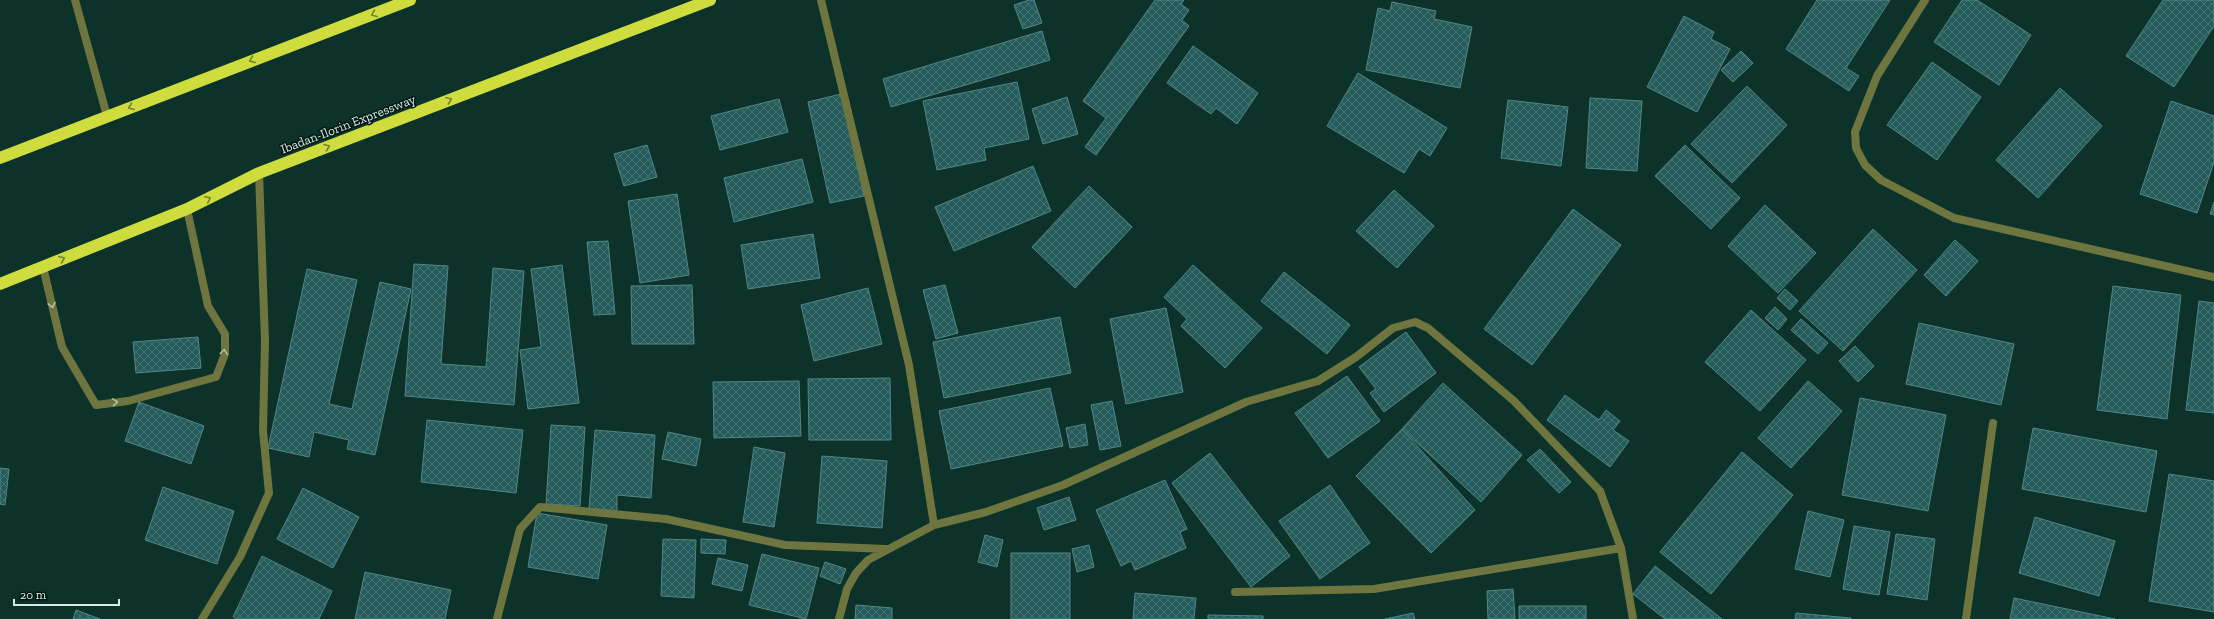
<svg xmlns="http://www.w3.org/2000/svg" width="2214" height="619" font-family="'Zilla Slab',serif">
<defs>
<pattern id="building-cross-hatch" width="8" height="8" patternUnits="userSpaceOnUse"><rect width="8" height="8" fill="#255c5b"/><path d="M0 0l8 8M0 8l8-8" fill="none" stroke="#447472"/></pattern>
</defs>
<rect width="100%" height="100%" fill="#0c3229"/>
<path fill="url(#building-cross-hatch)" stroke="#518786" d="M1029,0H1034L1042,23L1023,29L1014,5Z
M1155,0H1184L1181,4L1189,10L1182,20L1189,26L1096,155L1085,147L1106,118L1083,101Z
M1817,0H1890L1846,68L1859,76L1849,91L1786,49Z
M1962,0H1977L2031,35L1999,85L1934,42Z
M2163,0H2214V26L2174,87L2126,56Z
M1392,2L1436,11L1434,19L1472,27L1460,88L1366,70L1378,8L1390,11Z
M1684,16L1714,32L1711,39L1730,49L1697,112L1647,87Z
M1042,31L1050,60L891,107L883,79Z
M1193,46L1258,93L1237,124L1216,108L1211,114L1167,83Z
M1741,51L1753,63L1733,82L1721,70Z
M1932,62L1981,97L1937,160L1887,125Z
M1358,73L1447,128L1430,156L1419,149L1404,173L1327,126Z
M1017,82L1029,139L984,148L986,160L937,170L923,101Z
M1747,86L1787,125L1732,183L1691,144Z
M2060,88L2102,126L2038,198L1996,160Z
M841,94L864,196L830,203L808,102Z
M1067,97L1078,134L1043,144L1032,109Z
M1590,98L1642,101L1637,171L1586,168Z
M779,99L788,132L720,150L711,116Z
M1508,100L1568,107L1561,166L1501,158Z
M2171,101L2214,116V162L2197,213L2140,194Z
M647,145L657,177L624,186L614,154Z
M1685,145L1740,198L1711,229L1655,176Z
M802,159L813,202L734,222L724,178Z
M1033,166L1051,211L954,251L935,207Z
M1089,186L1132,227L1075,288L1032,247Z
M1394,190L1434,226L1397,268L1356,231Z
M677,194L689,275L640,283L628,201Z
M2214,202V215L2210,214Z
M1765,205L1816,253L1778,293L1728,246Z
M1573,209L1621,245L1532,365L1484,329Z
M1873,229L1917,270L1843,351L1799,311Z
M813,234L820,278L748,289L741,245Z
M1955,240L1978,261L1946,296L1924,275Z
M608,241L615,314L594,315L587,242Z
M414,264L448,266L441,364L486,367L493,268L524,271L514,405L405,396Z
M562,265L579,403L528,409L520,350L541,347L531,269Z
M1193,265L1262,328L1225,368L1181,326L1187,319L1164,297Z
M307,269L357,280L329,404L352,409L380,282L411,289L375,455L347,449L349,440L314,432L309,457L268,448Z
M1284,272L1350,325L1327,354L1261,301Z
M692,285L694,344H632L631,286Z
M945,285L958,333L936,339L923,290Z
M2113,286L2181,295L2167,419L2097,410Z
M868,288L882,344L814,361L801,305Z
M1785,289L1798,301L1790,310L1777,298Z
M2199,301L2214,303V413L2186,410Z
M1775,307L1787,319L1778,330L1765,318Z
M1166,308L1183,392L1126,404L1110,319Z
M1751,310L1806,360L1760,411L1705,362Z
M1060,317L1071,373L944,398L933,342Z
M1801,319L1828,343L1818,354L1791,330Z
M1919,323L2014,344L2001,405L1906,384Z
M1406,332L1436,373L1384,412L1370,393L1376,389L1359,367Z
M198,337L201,368L136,373L133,342Z
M1855,346L1874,366L1858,382L1839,361Z
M1347,376L1380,421L1328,458L1295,413Z
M890,378L891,440H809L808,379Z
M799,381L801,436L714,438L713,382Z
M1808,381L1842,411L1791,468L1758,438Z
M1443,383L1522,455L1481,502L1402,429Z
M1050,388L1063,446L951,469L939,411Z
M1565,395L1599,420L1606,410L1620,421L1613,430L1629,441L1610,467L1547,420Z
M1860,398L1946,415L1928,511L1842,495Z
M1112,401L1121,446L1100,450L1091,405Z
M139,402L204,426L191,464L125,441Z
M427,420L523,430L516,493L421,482Z
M1085,424L1088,445L1070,448L1066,428Z
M551,425L585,427L580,506L546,504Z
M2033,428L2157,451L2146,512L2022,489Z
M1402,429L1475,510L1431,553L1356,476Z
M595,430L655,435L651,498L617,495V511L589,509Z
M668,432L701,439L696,466L662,459Z
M754,447L785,453L774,527L743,522Z
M1540,449L1571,482L1559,493L1527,460Z
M1742,452L1793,495L1711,594L1660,552Z
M1210,453L1290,556L1251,587L1172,483Z
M822,456L887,461L882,528L817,523Z
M0,468L9,469L5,505L0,504Z
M2169,474L2214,481V612L2149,601Z
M1165,480L1187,529L1180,532L1186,548L1135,570L1131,561L1121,566L1096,510Z
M1330,485L1370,543L1320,579L1279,521Z
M163,487L234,511L217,564L145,540Z
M303,488L359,517L333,568L277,539Z
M1069,497L1076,520L1044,530L1037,508Z
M1808,511L1844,520L1830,577L1795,569Z
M537,513L607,525L598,579L528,567Z
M2035,517L2115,541L2099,596L2019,573Z
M1854,526L1890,532L1879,595L1843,589Z
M1896,534L1935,539L1927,600L1887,594Z
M985,535L1003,540L997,567L978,562Z
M663,539L696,540L694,598L661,596Z
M701,539L726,540L725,554L701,553Z
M1089,545L1094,567L1077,572L1072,549Z
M1011,553H1070V619H1011Z
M762,554L819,568L806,619L749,605Z
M262,556L332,591L319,619H237L233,617Z
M718,558L748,565L742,591L712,584Z
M825,562L846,569L840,584L820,576Z
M1655,566L1722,619H1665L1633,594Z
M365,572L451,590L445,619H355Z
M1513,589L1515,619H1488L1487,591Z
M1135,593L1196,598L1194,619H1133Z
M2014,598L2115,619H2010Z
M856,605L892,608V619H855Z
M1519,606H1586V619H1519Z
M76,610L100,619H73Z
M1413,613L1415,619H1385Z
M1796,613L1851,618V619H1795Z
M1208,615L1263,616V619H1208Z"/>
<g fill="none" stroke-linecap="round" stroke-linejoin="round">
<path stroke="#6f753e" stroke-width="8" d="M43,267L62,347L96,405L128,401L216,377L225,354V334L208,306L187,209"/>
<path stroke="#6f753e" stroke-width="8" d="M75,0L107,116
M821,0L909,365L934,525
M1925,0L1877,76L1855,132L1856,148L1865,165L1881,180L1954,218L2214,277
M1235,592L1374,589L1621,548
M202,619L240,557L269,493L263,431L265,341L259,173
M497,619L520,529L540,507L666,519L785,545L887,549
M839,619L847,589L856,573L868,560L934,525L986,512L1063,485L1246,402L1318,381L1356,357L1393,328L1415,322L1428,328L1514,401L1600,491L1621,548L1633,619
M1966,619L1993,423"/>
<path stroke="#cfdc3e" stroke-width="12" d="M0,158L410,0
M0,284L187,209L259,173L710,0"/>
</g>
<defs><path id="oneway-chevron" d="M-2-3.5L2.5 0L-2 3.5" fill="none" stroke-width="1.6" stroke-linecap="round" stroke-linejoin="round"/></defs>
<g stroke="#74842b">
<use href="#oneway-chevron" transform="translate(374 14) rotate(159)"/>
<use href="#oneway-chevron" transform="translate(252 60) rotate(159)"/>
<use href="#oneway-chevron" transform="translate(449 100) rotate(-21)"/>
<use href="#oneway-chevron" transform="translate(131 107) rotate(159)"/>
<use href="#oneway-chevron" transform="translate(327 147) rotate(-21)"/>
<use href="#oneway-chevron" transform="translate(208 199) rotate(-26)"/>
<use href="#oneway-chevron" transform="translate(62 259) rotate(-22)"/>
</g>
<g stroke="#b1c4ab">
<use href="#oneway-chevron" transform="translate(52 305) rotate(76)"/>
<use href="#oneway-chevron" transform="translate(224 352) rotate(-82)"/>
<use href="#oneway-chevron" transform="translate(115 402) rotate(-9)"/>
</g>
<g text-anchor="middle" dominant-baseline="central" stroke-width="3" stroke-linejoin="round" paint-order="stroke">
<g font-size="13" fill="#d4eee5" stroke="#041813">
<text transform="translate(348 124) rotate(-21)">Ibadan-Ilorin Expressway</text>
</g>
</g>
<path d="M14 599v6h105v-6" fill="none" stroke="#d4eee5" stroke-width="2"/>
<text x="20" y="599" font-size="12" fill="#d4eee5" stroke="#041813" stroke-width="3" paint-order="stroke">20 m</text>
</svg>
